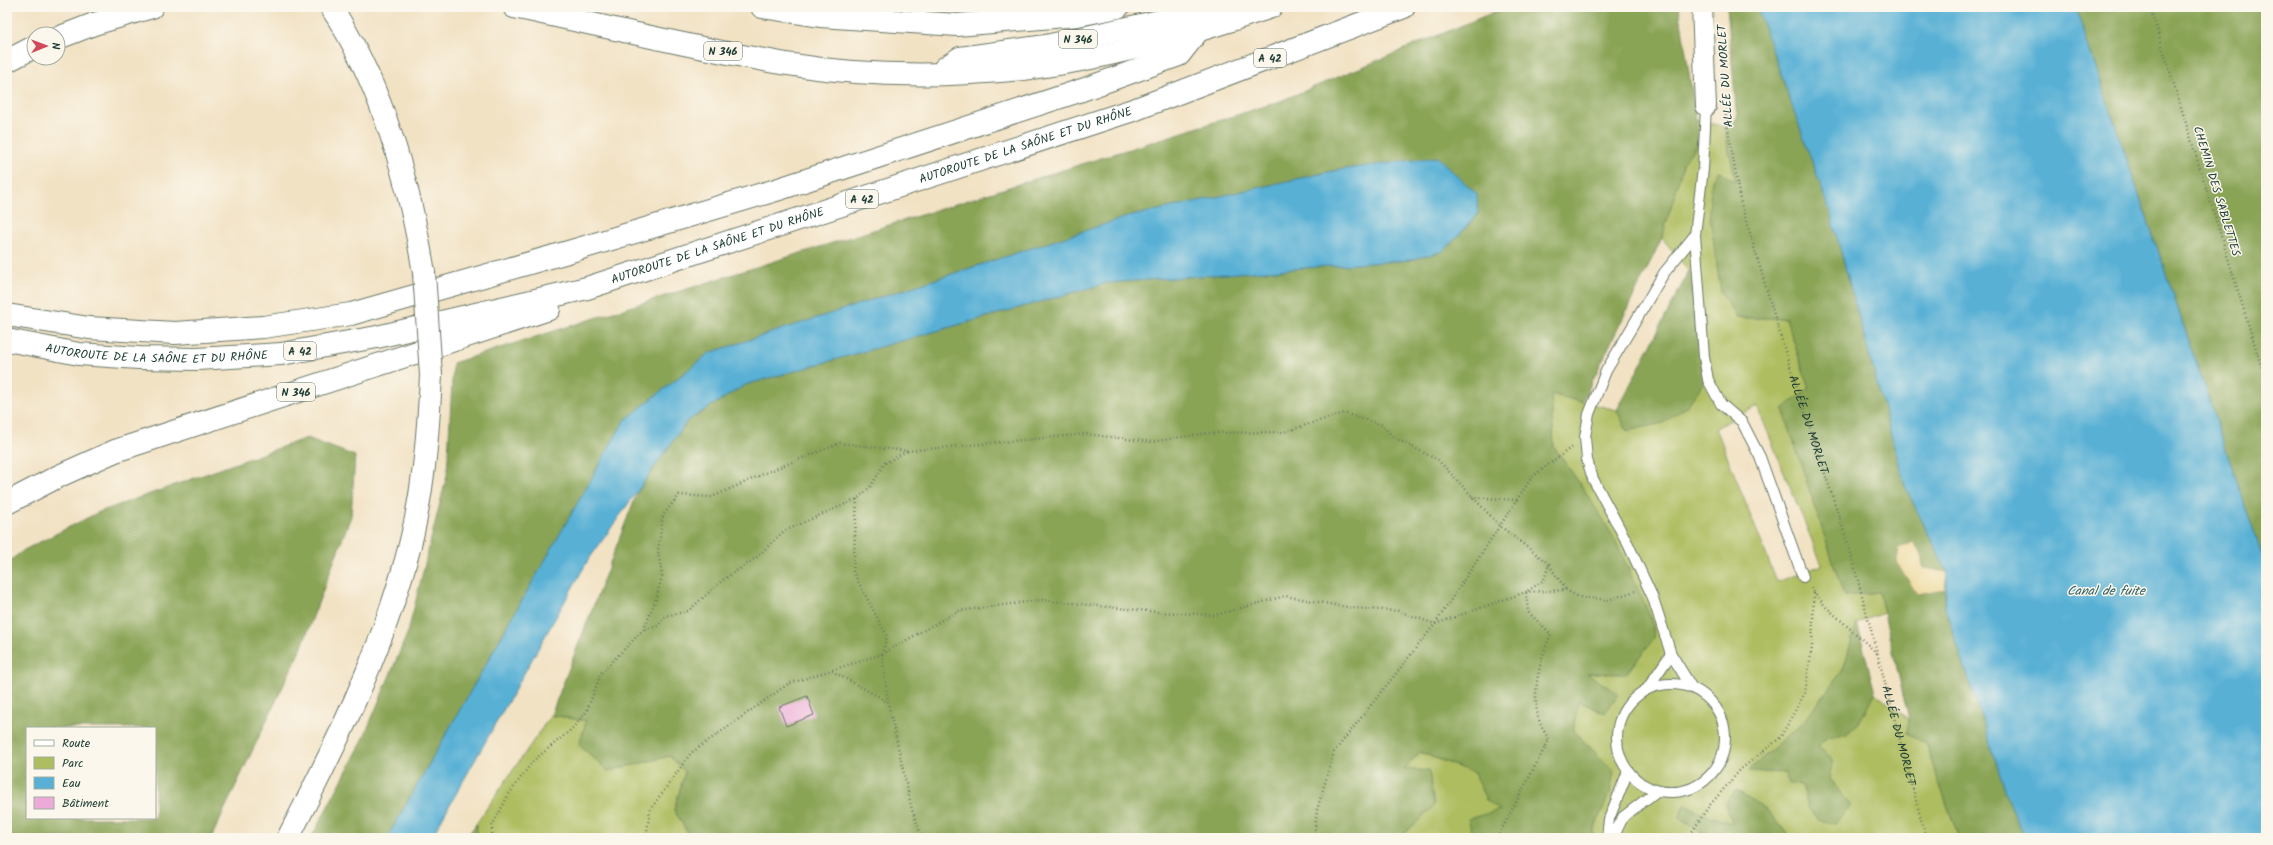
<svg xmlns="http://www.w3.org/2000/svg" width="2273" height="845" viewBox="0 0 2273 845" font-family="Kalam,sans-serif">
	<rect width="100%" height="100%" fill="#fbf7ec"/>
	<filter id="ink" filterUnits="userSpaceOnUse"><feTurbulence type="fractalNoise" baseFrequency=".025" numOctaves="2"/><feDisplacementMap in="SourceGraphic" scale="8" xChannelSelector="R" yChannelSelector="G"/><feConvolveMatrix kernelMatrix="1 2 1 2 8 2 1 2 1" color-interpolation-filters="sRGB"/></filter>
	<filter id="wash" filterUnits="userSpaceOnUse"><feTurbulence type="fractalNoise" baseFrequency=".012" numOctaves="4" result="noise"/><feDisplacementMap in="SourceGraphic" scale="16" xChannelSelector="R" yChannelSelector="G"/><feGaussianBlur stdDeviation="0.9" result="paint"/><feColorMatrix in="noise" values="0 0 0 0 0 0 0 0 0 0 0 0 0 0 0 0 0 1.4 0 .05"/><feComposite in="paint" operator="in"/></filter>
	<g filter="url(#wash)">
		<rect width="100%" height="100%" fill="#f2e2c4"/>
		<g fill="#aebd60" stroke="#667d4a" fill-rule="evenodd">
			<path d="M 1696,119 L 1724,127 L 1736,182 L 1718,171 L 1737,318 L 1786,318 L 1809,388 L 1844,596 L 1879,592 L 1884,613 L 1857,623 L 1843,670 L 1803,722 L 1749,771 L 1785,773 L 1802,785 L 1809,809 L 1851,805 L 1829,779 L 1817,746 L 1828,737 L 1845,735 L 1858,724 L 1875,693 L 1909,720 L 1907,734 L 1925,743 L 1959,838 L 1791,838 L 1765,808 L 1734,824 L 1698,812 L 1686,804 L 1679,818 L 1703,834 L 1703,838 L 1592,838 L 1614,771 L 1573,731 L 1578,701 L 1605,713 L 1587,673 L 1626,674 L 1654,638 L 1652,619 L 1587,494 L 1554,447 L 1551,394 L 1617,410 L 1627,431 L 1689,271 L 1662,238 L 1684,161 L 1697,145 ZM 1757,406 L 1822,565 L 1777,582 L 1716,428 Z"/>
			<path d="M 551,715 L 586,721 L 608,771 L 670,756 L 685,772 L 674,810 L 691,838 L 478,838 L 476,824 Z"/>
			<path d="M 1420,752 L 1474,773 L 1486,800 L 1501,810 L 1473,834 L 1476,838 L 1400,838 L 1434,806 L 1404,770 Z"/>
		</g>
		<g fill="#8aa456" stroke="#547045" fill-rule="evenodd">
			<path d="M 1506,7 L 1679,7 L 1696,119 L 1697,145 L 1684,161 L 1662,238 L 1582,402 L 1551,394 L 1554,447 L 1587,494 L 1614,538 L 1652,620 L 1654,638 L 1626,674 L 1587,673 L 1618,694 L 1605,713 L 1578,701 L 1573,731 L 1614,771 L 1610,793 L 1593,831 L 1592,838 L 1476,838 L 1473,834 L 1468,819 L 1500,810 L 1486,800 L 1474,773 L 1420,752 L 1404,769 L 1429,771 L 1434,806 L 1400,838 L 919,838 L 915,836 L 915,838 L 691,838 L 674,810 L 685,772 L 670,756 L 608,771 L 579,745 L 586,721 L 551,715 L 637,493 L 687,421 L 745,385 L 1107,283 L 1410,260 L 1444,251 L 1478,215 L 1337,170 L 1127,217 L 709,353 L 624,421 L 387,838 L 311,838 L 361,744 L 408,632 L 447,475 L 453,363 L 1278,102 Z"/>
			<path d="M 1727,7 L 1757,7 L 1830,212 L 1905,486 L 1947,572 L 1923,568 L 1921,553 L 1917,594 L 1945,589 L 1945,608 L 2009,801 L 2025,838 L 1959,838 L 1925,743 L 1907,734 L 1909,720 L 1879,592 L 1844,596 L 1783,409 L 1809,388 L 1786,318 L 1737,318 L 1721,293 L 1709,210 L 1712,179 L 1718,171 L 1736,182 L 1724,127 L 1737,119 Z"/>
			<path d="M 2075,7 L 2266,7 L 2266,567 Z"/>
			<path d="M 1689,271 L 1704,382 L 1687,406 L 1663,423 L 1627,431 L 1617,410 Z"/>
			<path d="M 307,438 L 355,456 L 351,516 L 302,646 L 211,838 L 7,838 L 7,563 L 24,550 L 99,512 ZM 27,728 L 155,728 L 155,818 L 27,818 Z"/>
			<path d="M 1857,623 L 1875,693 L 1858,724 L 1845,735 L 1828,737 L 1817,746 L 1833,759 L 1829,779 L 1852,805 L 1835,823 L 1817,820 L 1809,809 L 1802,785 L 1789,784 L 1785,773 L 1748,771 L 1803,722 L 1843,670 Z"/>
			<path d="M 1736,790 L 1765,808 L 1791,838 L 1703,838 L 1703,834 L 1679,818 L 1686,804 L 1698,812 L 1733,824 L 1725,804 Z"/>
			<path d="M 476,824 L 478,838 L 466,838 Z"/>
		</g>
		<path fill="#eeda9e" stroke="#868c69" d="M 1914,542 L 1921,553 L 1923,568 L 1947,572 L 1945,589 L 1917,594 L 1896,561 L 1898,548 Z"/>
		<g fill="#58b0d5" stroke="#3c7684">
			<path d="M 1757,7 L 2075,7 L 2266,567 L 2266,838 L 2025,838 L 2009,801 L 1945,608 L 1947,572 L 1905,486 L 1830,212 Z"/>
			<path d="M 1437,157 L 1477,194 L 1478,214 L 1444,251 L 1410,260 L 1107,283 L 745,385 L 687,421 L 587,562 L 431,838 L 387,838 L 624,421 L 709,353 L 1127,217 L 1337,170 Z"/>
		</g>
		<g id="blocks">
			<path fill="#ecaad9" d="M 807,696 L 814,715 L 786,726 L 779,707 Z"/>
		</g>
	</g>
	<g filter="url(#ink)">
		<use href="#blocks" fill-opacity="0" stroke="#697766" stroke-width="1"/>
		<g fill="none" stroke-linecap="round" stroke-linejoin="round">
			<g stroke="#697766" stroke-width="12">
				<g id="lane">
					<path d="M 1695,235 L 1704,357 L 1708,380 L 1721,404 L 1742,422 L 1760,457 L 1803,577"/>
					<circle cx="1671" cy="738" r="54"/>
					<path d="M 1692,688 L 1671,654 L 1653,598 L 1628,544 L 1593,479 L 1587,460 L 1585,437 L 1589,414 L 1606,371 L 1664,273 L 1695,235 L 1703,169 L 1706,106"/>
					<path d="M 1647,689 L 1671,654"/>
					<path d="M 1607,838 L 1609,819 L 1628,771"/>
					<path d="M 1613,838 L 1623,817 L 1657,791"/>
				</g>
			</g>
			<g stroke="#697766" stroke-width="22">
				<path id="street" d="M 1702,7 L 1706,106"/>
			</g>
			<g stroke="#697766" stroke-width="24">
				<g id="highway">
					<path d="M 331,7 C 383,86 409,181 424,273"/>
					<path d="M 514,7 C 605,26 696,49 787,64 C 867,77 951,77 1031,68 C 1113,58 1193,33 1271,7"/>
					<path d="M 762,7 L 820,16 L 957,25 L 1078,15 L 1118,7"/>
					<path d="M 58,38 L 94,24 L 152,7"/>
					<path d="M 7,61 L 34,47"/>
					<path d="M 945,68 L 960,58 L 1046,46 L 1223,7"/>
					<path d="M 7,315 L 89,328 L 175,333 L 263,327 L 351,314 L 568,252 L 776,190 L 1082,90 L 1179,55 L 1198,31"/>
					<path id="s2" d="M 7,340 L 79,354 L 139,358 L 197,359 L 281,354 L 377,337 L 587,288 L 1136,109 L 1404,7"/>
					<path d="M 7,503 L 59,476 L 115,451 L 549,309"/>
					<path d="M 288,838 C 334,749 379,658 406,560 C 423,500 428,437 431,375"/>
				</g>
			</g>
			<g stroke="#697766" stroke-width="2.5" stroke-dasharray="1 3" stroke-linecap="butt">
				<path d="M 2150,7 L 2266,381"/>
				<path id="s1" d="M 1725,111 L 1740,200 L 1788,361 L 1850,550 L 1926,838"/>
				<path d="M 1472,497 L 1517,500"/>
				<path d="M 857,499 L 853,572 L 887,636 L 882,654 L 888,702 L 912,810 L 922,838"/>
				<path d="M 1549,565 L 1566,590"/>
				<path d="M 1811,588 L 1825,606 L 1878,654"/>
				<path d="M 645,629 L 658,626 L 665,616 L 688,611 L 723,580 L 757,557 L 784,531 L 857,499 L 870,487 L 885,463 L 907,451"/>
				<path d="M 832,671 L 888,702"/>
				<path d="M 492,838 L 492,826 L 509,794 L 533,761 L 572,729 L 587,711 L 601,673 L 644,629 L 656,599 L 662,576 L 658,551 L 663,515 L 679,495 L 712,497 L 770,471 L 840,443 L 907,451 L 1087,434 L 1150,442 L 1208,433 L 1284,432 L 1344,413 L 1382,425 L 1393,437 L 1438,460 L 1500,526 L 1549,564 L 1544,580 L 1526,592 L 1528,612 L 1551,634 C 1540,659 1532,690 1538,717 C 1540,724 1545,733 1549,740 L 1497,838"/>
				<path d="M 646,838 L 650,810 L 691,753 L 788,684 L 882,654 L 958,611 L 1041,600 L 1158,612 L 1215,615 L 1285,596 L 1352,608 L 1398,611 L 1435,624 L 1526,592 L 1566,590 L 1579,597 L 1609,600 L 1635,591"/>
				<path d="M 1314,838 L 1317,810 L 1334,752 L 1435,624 L 1532,477 L 1572,447"/>
				<path d="M 1688,838 L 1709,806 L 1741,769 L 1780,738 L 1805,693 L 1812,647 L 1814,592"/>
			</g>
			<use href="#lane" stroke="#fff" stroke-width="10"/>
			<use href="#street" stroke="#fff" stroke-width="20"/>
			<use href="#highway" stroke="#fff" stroke-width="22"/>
			<g stroke="#697766" stroke-width="24" stroke-linecap="butt">
				<path id="highway-bridge" d="M 424,273 L 431,375"/>
			</g>
			<use href="#highway-bridge" stroke="#fff" stroke-width="22"/>
		</g>
	</g>
	<g text-anchor="middle" stroke-width="3" stroke-linejoin="round" paint-order="stroke">
		<g fill="#fbf7ec" stroke="#61756b" stroke-width="1">
			<rect x="1059" y="30" width="38" height="18" rx="3"/>
			<rect x="704" y="42" width="38" height="18" rx="3"/>
			<rect x="1254" y="49" width="32" height="18" rx="3"/>
			<rect x="846" y="190" width="32" height="18" rx="3"/>
			<rect x="284" y="342" width="32" height="18" rx="3"/>
			<rect x="277" y="383" width="38" height="18" rx="3"/>
		</g>
		<g font-size="11" font-weight="bold" fill="#1f3d34">
			<text x="1078" y="43">N 346</text>
			<text x="723" y="55">N 346</text>
			<text x="1270" y="62">A 42</text>
			<text x="862" y="203">A 42</text>
			<text x="300" y="355">A 42</text>
			<text x="296" y="396">N 346</text>
		</g>
		<g font-size="12" fill="#1f3d34" stroke="#fbf7ec">
			<text transform="translate(1725 76) rotate(-94)" y="4">ALLÉE DU MORLET</text>
			<text dy="4" stroke="none"><textPath href="#s2" startOffset="1050">AUTOROUTE DE LA SAÔNE ET DU RHÔNE</textPath></text>
			<text transform="translate(2217 191) rotate(73)" y="4">CHEMIN DES SABLETTES</text>
			<text dy="4" stroke="none"><textPath href="#s2" startOffset="726">AUTOROUTE DE LA SAÔNE ET DU RHÔNE</textPath></text>
			<text dy="4" stroke="none"><textPath href="#s2" startOffset="151">AUTOROUTE DE LA SAÔNE ET DU RHÔNE</textPath></text>
			<text dy="4" stroke="none"><textPath href="#s1" startOffset="325">ALLÉE DU MORLET</textPath></text>
			<text dy="4" stroke="none"><textPath href="#s1" startOffset="649">ALLÉE DU MORLET</textPath></text>
		</g>
		<g font-size="13" font-style="italic" fill="#306064" stroke="#fbf7ec">
			<text x="2106" y="595">Canal de fuite</text>
		</g>
	</g>
	<rect width="2273" height="845" fill="none" stroke="#fbf7ec" stroke-width="24"/>
	<rect x="26" y="727" width="130" height="92" fill="#fbf7ec" stroke="#a3ada2"/>
	<rect x="34" y="740" width="20" height="6" fill="#ffffff" stroke="#a3ada2"/>
	<text x="62" y="747" font-size="12" fill="#1f3d34">Route</text>
	<rect x="34" y="757" width="20" height="12" fill="#aebd60" stroke="#a3ada2"/>
	<text x="62" y="767" font-size="12" fill="#1f3d34">Parc</text>
	<rect x="34" y="777" width="20" height="12" fill="#58b0d5" stroke="#a3ada2"/>
	<text x="62" y="787" font-size="12" fill="#1f3d34">Eau</text>
	<rect x="34" y="797" width="20" height="12" fill="#ecaad9" stroke="#a3ada2"/>
	<text x="62" y="807" font-size="12" fill="#1f3d34">Bâtiment</text>
	<g transform="translate(46 46) rotate(89)"><circle r="19" fill="#fbf7ec" stroke="#a3ada2"/>
	<path d="M0-3L7 15L0 10L-7 15Z" fill="#d1495b"/>
	<text y="-6" font-size="11" font-weight="bold" text-anchor="middle" fill="#1f3d34">N</text>
	</g>
</svg>
